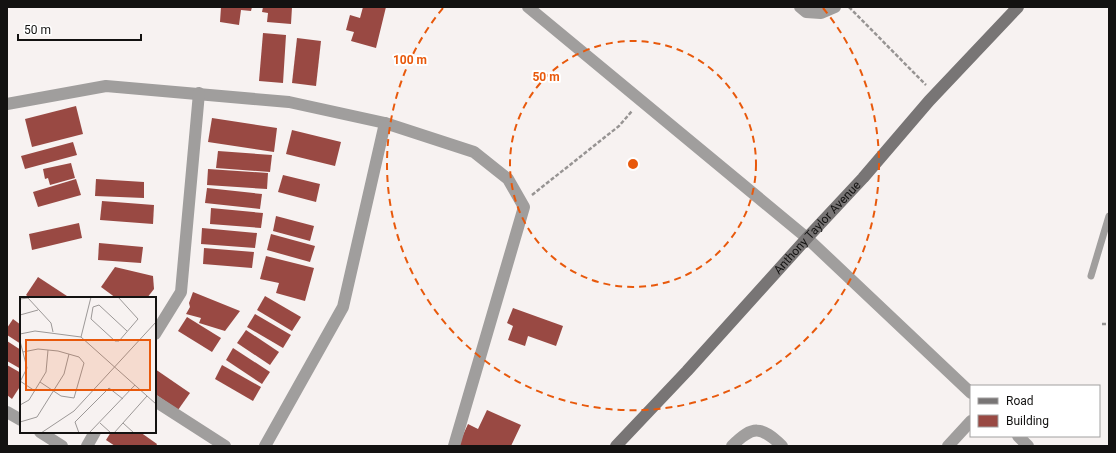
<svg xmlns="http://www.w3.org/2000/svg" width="1116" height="453" viewBox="0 0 1116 453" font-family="Roboto,sans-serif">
	<rect width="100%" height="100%" fill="#f7f2f1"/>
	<g fill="#994943">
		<path d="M 221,7 L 252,7 L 251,11 L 241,10 L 239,25 L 220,22 Z"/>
		<path d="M 263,7 L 292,7 L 291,24 L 267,22 L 268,13 L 262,12 Z"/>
		<path d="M 363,7 L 386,7 L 376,48 L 351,41 L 354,32 L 346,30 L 350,15 L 360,18 Z"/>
		<path d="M 263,33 L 286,35 L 283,83 L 259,81 Z"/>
		<path d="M 297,38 L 321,41 L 316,86 L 292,83 Z"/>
		<path d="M 76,106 L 83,134 L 32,147 L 25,119 Z"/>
		<path d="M 212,118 L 277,128 L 274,152 L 208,142 Z"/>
		<path d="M 292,130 L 341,142 L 335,166 L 286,154 Z"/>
		<path d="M 73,142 L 77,155 L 25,169 L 21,156 Z"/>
		<path d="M 218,151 L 272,155 L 270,172 L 216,168 Z"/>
		<path d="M 71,163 L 75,178 L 50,185 L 48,178 L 45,179 L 43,169 Z"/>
		<path d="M 208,169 L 268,173 L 267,189 L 207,185 Z"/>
		<path d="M 283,175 L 320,184 L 316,202 L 278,192 Z"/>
		<path d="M 76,179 L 81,195 L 38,207 L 33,192 Z"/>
		<path d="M 96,179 L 144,182 L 144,198 L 95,196 Z"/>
		<path d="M 207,188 L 262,194 L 260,209 L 205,203 Z"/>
		<path d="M 102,201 L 154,205 L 153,224 L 100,220 Z"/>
		<path d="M 211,208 L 263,213 L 261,228 L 210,224 Z"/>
		<path d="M 276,216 L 314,226 L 310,241 L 273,231 Z"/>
		<path d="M 79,223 L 82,238 L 32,250 L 29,234 Z"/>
		<path d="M 202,228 L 257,233 L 255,248 L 201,244 Z"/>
		<path d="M 271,234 L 315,246 L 310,262 L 267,250 Z"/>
		<path d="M 99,243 L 143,247 L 141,263 L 98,260 Z"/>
		<path d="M 204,248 L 254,252 L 252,268 L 203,264 Z"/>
		<path d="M 266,256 L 314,268 L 305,301 L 276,293 L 279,283 L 260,279 Z"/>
		<path d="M 115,267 L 153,276 L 154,289 L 147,298 L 116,298 L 101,287 Z"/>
		<path d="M 38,277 L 70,298 L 30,298 L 26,295 Z"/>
		<path d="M 193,292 L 240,311 L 225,331 L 199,323 L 201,318 L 186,314 L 190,307 L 189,303 Z"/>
		<path d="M 265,296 L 301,317 L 292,331 L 257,310 Z"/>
		<path d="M 513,308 L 563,326 L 556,346 L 528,336 L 525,346 L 508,340 L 513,326 L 507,323 Z"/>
		<path d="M 255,314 L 291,335 L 283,348 L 247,327 Z"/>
		<path d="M 187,317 L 221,338 L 212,352 L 178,331 Z"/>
		<path d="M 13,319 L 21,325 L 21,344 L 7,335 L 7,328 Z"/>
		<path d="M 246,330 L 279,352 L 270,365 L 237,343 Z"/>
		<path d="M 7,341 L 21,350 L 21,369 L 7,361 Z"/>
		<path d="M 233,348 L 270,372 L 262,384 L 226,360 Z"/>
		<path d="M 7,365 L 21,373 L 21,385 L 12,399 L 7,395 Z"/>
		<path d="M 222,365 L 261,387 L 253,401 L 215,379 Z"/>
		<path d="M 155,369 L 190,393 L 178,410 L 155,394 Z"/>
		<path d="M 487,410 L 521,425 L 511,446 L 458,446 L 468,424 L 478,429 Z"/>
		<path d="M 111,432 L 140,432 L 157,444 L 156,446 L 115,446 L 106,440 Z"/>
	</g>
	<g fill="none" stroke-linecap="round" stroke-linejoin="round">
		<g stroke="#979493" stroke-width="2.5" stroke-dasharray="4 2" stroke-linecap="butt">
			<path d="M 849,7 L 926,85"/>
			<path d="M 532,195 L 619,126 L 632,111"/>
			<path d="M 1102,324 L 1109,324"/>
		</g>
		<path stroke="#a09e9d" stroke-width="7" d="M 1091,276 L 1109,216"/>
		<g stroke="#a09e9d" stroke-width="12">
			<path d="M 528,7 L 807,238 L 971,393"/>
			<path d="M 800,7 L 806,12 L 821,13 L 835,7"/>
			<path d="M 7,104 L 106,86 L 289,102 L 385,123 L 474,152 L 508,179 L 524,207 L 454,446"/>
			<path d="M 155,334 L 181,292 L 199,93"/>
			<path d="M 155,401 L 225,446"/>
			<path d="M 7,412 L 21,420"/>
			<path d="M 40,432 L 62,446"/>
			<path d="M 1018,436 L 1028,446"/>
			<path d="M 87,446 L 95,432"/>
			<path d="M 265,446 L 343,307 L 385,123"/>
			<path d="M 732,446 C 753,425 761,426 782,446"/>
			<path d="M 948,446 L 971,421"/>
		</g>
		<path stroke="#787575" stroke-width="12" id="s1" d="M 616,446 L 687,371 L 807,238 L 863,178 L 929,101 L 1018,7"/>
	</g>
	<g fill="none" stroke="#e8590c" stroke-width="2" stroke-dasharray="7 5">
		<circle cx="633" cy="164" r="123"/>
		<path d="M823 8A246 246 0 1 1 443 8"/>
	</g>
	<g text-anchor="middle" stroke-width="4" stroke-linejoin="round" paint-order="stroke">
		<g font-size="12" fill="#131211" stroke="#fff">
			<text dy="4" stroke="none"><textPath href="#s1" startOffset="297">Anthony Taylor Avenue</textPath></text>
		</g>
	</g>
	<g transform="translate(20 297)">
		<rect width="136" height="136" fill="#f7f2f1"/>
		<path fill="none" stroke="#9c9897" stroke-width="1" d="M 98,0 L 118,22 L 99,44 L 95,44 L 71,22 L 73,10 L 79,8 L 107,34M 0,2 L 8,1 L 31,26 L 33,35M 0,18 L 18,13M 0,37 L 15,34 L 61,40 L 136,107M 61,40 L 71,0M 0,44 L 7,71 L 0,85M 3,55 L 18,52 L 38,54 L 59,60 L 64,66 L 54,101 L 41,99 L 20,85M 0,84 L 15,94M 0,108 L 9,103 L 26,75 L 28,53M 0,125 L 17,120 L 44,77 L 49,57M 80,126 L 91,136M 103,126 L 114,136M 21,136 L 54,114 L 136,25M 59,136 L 55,125 L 89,91 L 103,102M 69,136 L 115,88M 94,136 L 127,99"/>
		<path fill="#e8590c" fill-opacity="0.15" stroke="#e8590c" stroke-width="2" d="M 6,43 L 130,43 L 130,93 L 6,93 Z"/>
		<rect width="136" height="136" fill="none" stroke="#131211" stroke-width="2"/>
	</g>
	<circle cx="633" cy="164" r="6" fill="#e8590c" stroke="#fff" stroke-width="2"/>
	<g font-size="12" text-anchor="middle" font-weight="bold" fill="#e8590c" stroke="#fff" stroke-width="4" stroke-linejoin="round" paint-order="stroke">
		<text x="410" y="64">100 m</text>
		<text x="546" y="81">50 m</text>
	</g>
	<rect width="1116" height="453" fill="none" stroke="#131211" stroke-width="16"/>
	<rect x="970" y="385" width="130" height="52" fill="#ffffff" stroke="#a1a0a0"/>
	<rect x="978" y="398" width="20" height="6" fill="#787575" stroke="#a1a0a0"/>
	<text x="1006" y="405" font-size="12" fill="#131211">Road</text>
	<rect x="978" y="415" width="20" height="12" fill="#994943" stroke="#a1a0a0"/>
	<text x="1006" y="425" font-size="12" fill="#131211">Building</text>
	<path d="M18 34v6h123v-6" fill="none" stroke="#131211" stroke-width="2"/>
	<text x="24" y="34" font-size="12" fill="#131211" stroke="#ffffff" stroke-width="3" paint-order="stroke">50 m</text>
</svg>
